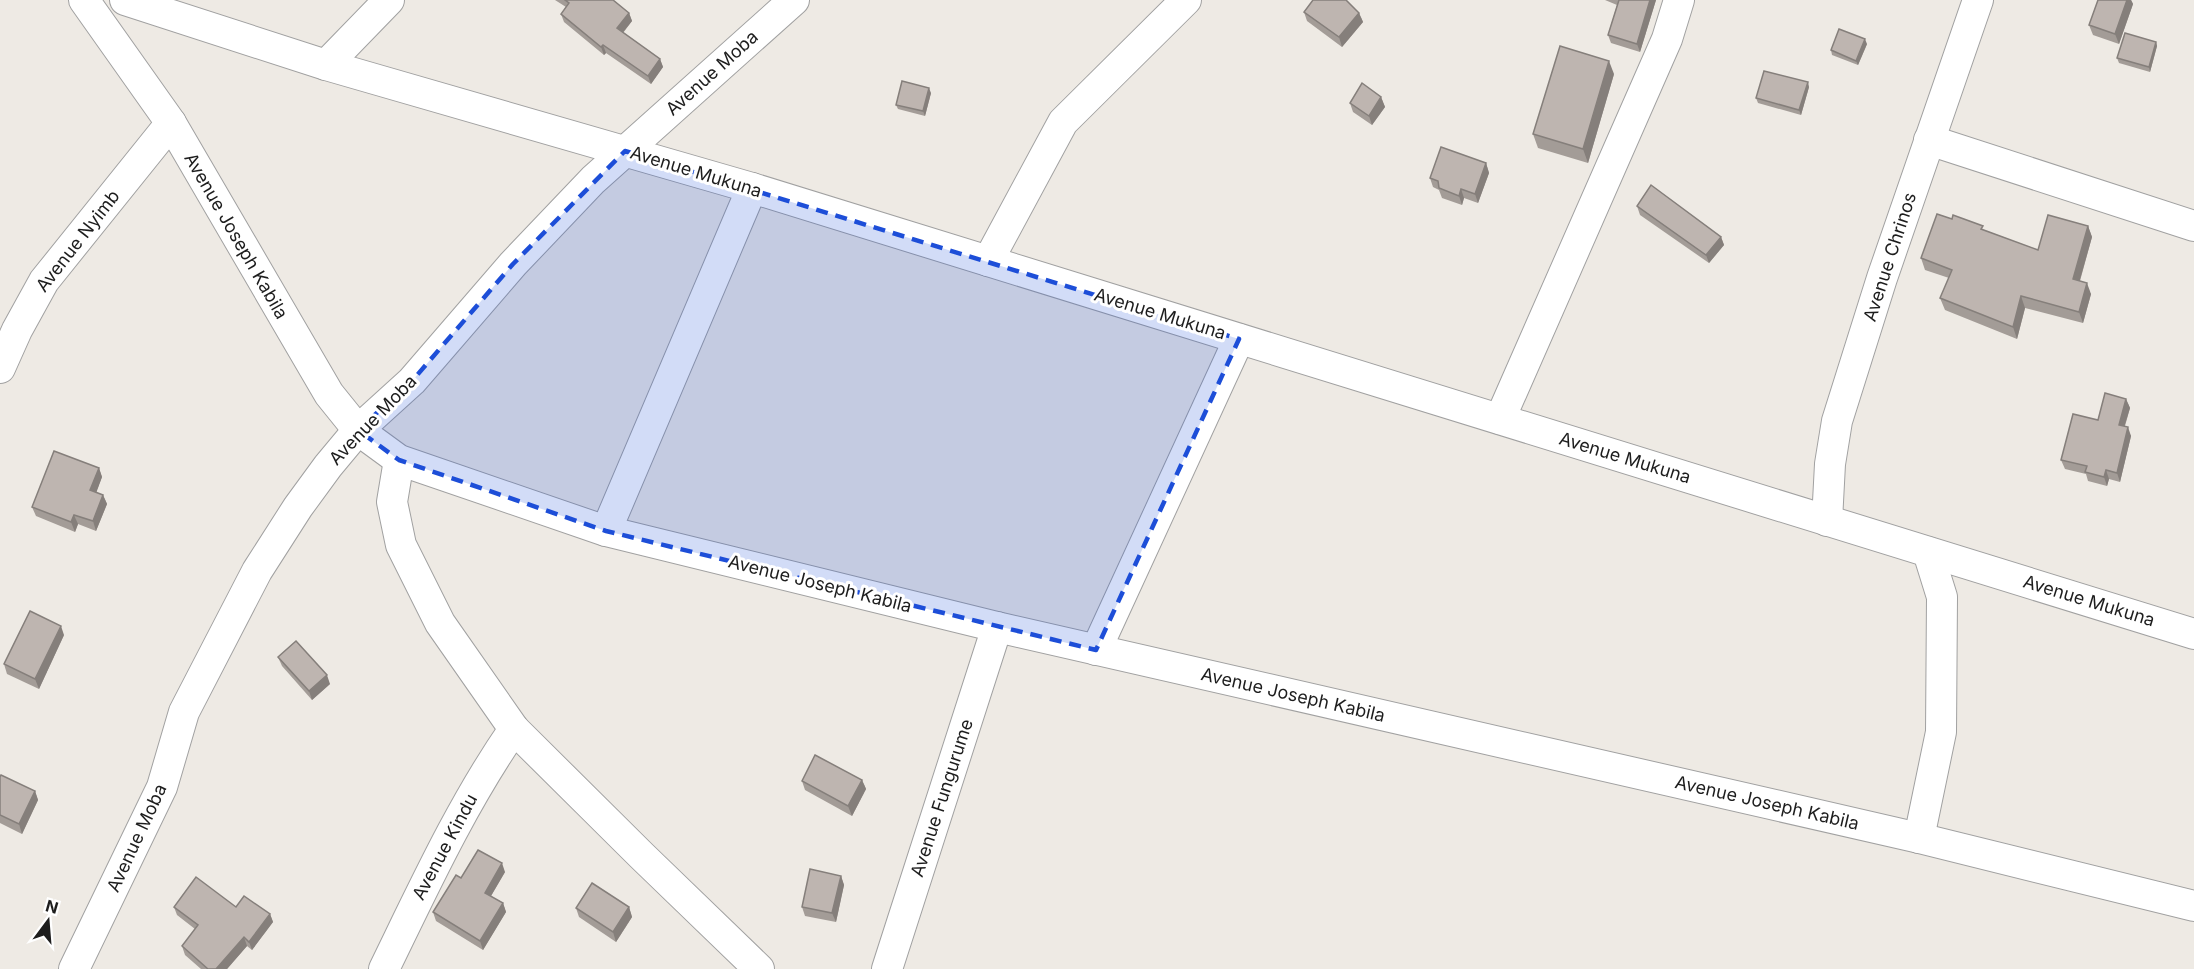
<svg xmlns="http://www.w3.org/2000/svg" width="2194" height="969" viewBox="0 0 2194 969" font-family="Inter,sans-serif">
	<rect width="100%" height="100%" fill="#eeeae4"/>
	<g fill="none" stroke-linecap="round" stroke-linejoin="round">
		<g stroke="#a1a1a1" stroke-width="32">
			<g id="minor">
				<path d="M 84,0 L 171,123 L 329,394 L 358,430 L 399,460 L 606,531 L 997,627 L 1919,838 L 2194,906"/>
				<path d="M 125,0 L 326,65 L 752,188 L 2194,634"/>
				<path d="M 326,65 L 389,0"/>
				<path d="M 1929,140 L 2194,226"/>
				<path d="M 988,261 L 1063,122 L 1186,0"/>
				<path d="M 0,368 L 17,330 L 44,281 L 171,123"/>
				<path d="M 1500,419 L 1667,39 L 1679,0"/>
				<path d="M 399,460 L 392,502 L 401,545 L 440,623 L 514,729 L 641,855 L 759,969"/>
				<path d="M 1827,521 L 1830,464 L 1837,421 L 1882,278 L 1978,0"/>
				<path d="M 606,531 L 752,188"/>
				<path d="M 1096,650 L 1239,339"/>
				<path d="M 1919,838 L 1941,732 L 1942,597 L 1928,552"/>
				<path d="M 74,969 L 162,787 L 184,712 L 257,571 L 298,507 L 328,466 L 358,430 L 412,381 L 513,264 L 593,180 L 794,0"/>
				<path d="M 384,969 C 424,887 462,804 514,729"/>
				<path d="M 887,969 L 997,627"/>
			</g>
		</g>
		<use href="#minor" stroke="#fff" stroke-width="30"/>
	</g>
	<g fill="#a39c97">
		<path d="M 555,0 L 613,0 L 629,13 L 632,21 L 623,33 L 660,59 L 663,67 L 651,84 L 606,53 L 604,55 L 564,22 L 561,14 L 566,7 Z"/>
		<path d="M 1605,0 L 1656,0 L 1640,52 L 1611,43 L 1608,35 L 1617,5 Z"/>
		<path d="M 2098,0 L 2131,0 L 2133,4 L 2119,44 L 2093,35 L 2089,25 Z"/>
		<path d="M 1304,12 L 1359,13 L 1363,22 L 1342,47 L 1307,21 Z"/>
		<path d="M 2156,42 L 2157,46 L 2150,72 L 2119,63 L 2117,58 Z"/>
		<path d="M 1867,44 L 1858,65 L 1832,55 L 1831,50 Z"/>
		<path d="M 1614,74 L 1588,163 L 1538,148 L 1533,134 Z"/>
		<path d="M 1809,87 L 1801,115 L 1758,103 L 1756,98 Z"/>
		<path d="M 931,93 L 925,116 L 898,109 L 896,105 Z"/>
		<path d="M 1381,97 L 1385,107 L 1372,125 L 1353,112 L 1350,103 Z"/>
		<path d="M 1486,163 L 1489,173 L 1478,203 L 1464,198 L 1462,205 L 1442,198 L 1439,190 L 1433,187 L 1430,178 Z"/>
		<path d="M 1637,206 L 1721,237 L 1724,245 L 1709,263 L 1640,215 Z"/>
		<path d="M 2088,226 L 2092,237 L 2080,281 L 2091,294 L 2083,323 L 2025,308 L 2017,339 L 1945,310 L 1940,298 L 1949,278 L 1925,270 L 1921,258 L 1984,230 L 2038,250 Z"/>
		<path d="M 2126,399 L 2130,408 L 2125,426 L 2131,436 L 2120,482 L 2109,479 L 2107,486 L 2088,481 L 2086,474 L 2065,469 L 2061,460 L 2098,420 Z"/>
		<path d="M 99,468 L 102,477 L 96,492 L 103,495 L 107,504 L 96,531 L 78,524 L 75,532 L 36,516 L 32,507 Z"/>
		<path d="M 64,635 L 39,689 L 7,674 L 4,664 Z"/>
		<path d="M 278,657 L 330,684 L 312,700 L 282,666 Z"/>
		<path d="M 0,777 L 35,791 L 38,800 L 22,834 L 0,823 Z"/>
		<path d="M 862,780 L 866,789 L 852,816 L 805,790 L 802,781 Z"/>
		<path d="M 505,872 L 491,896 L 503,903 L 506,912 L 483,950 L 436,921 L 433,912 L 461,878 Z"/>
		<path d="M 841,876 L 844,885 L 836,922 L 805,916 L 802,907 Z"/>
		<path d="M 174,907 L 236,907 L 270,914 L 273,922 L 252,950 L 247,946 L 227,969 L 201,969 L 185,955 L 182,946 L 195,929 L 177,915 Z"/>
		<path d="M 629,907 L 632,917 L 616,942 L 579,917 L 576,908 Z"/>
	</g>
	<g fill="#857f7b">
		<path d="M 1650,0 L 1656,0 L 1640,52 L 1637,44 Z"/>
		<path d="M 2127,0 L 2131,0 L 2133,4 L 2119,44 L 2115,34 Z"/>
		<path d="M 629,13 L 632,21 L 620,36 L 617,28 Z"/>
		<path d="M 1359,13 L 1363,22 L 1342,47 L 1339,37 Z"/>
		<path d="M 1865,39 L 1867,44 L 1858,65 L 1856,61 Z"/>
		<path d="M 2156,42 L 2157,46 L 2150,72 L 2149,67 Z"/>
		<path d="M 603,45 L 606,53 L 604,55 L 601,47 Z"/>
		<path d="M 660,59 L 663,67 L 651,84 L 648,76 Z"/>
		<path d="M 1609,61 L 1614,74 L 1588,163 L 1583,149 Z"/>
		<path d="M 1808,82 L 1809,87 L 1801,115 L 1799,110 Z"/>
		<path d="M 929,88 L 931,93 L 925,116 L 923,111 Z"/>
		<path d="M 1381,97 L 1385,107 L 1372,125 L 1369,116 Z"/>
		<path d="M 1486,163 L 1489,173 L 1478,203 L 1475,194 Z"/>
		<path d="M 1461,189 L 1464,198 L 1462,205 L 1459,196 Z"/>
		<path d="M 2088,226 L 2092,237 L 2077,290 L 2073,279 Z"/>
		<path d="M 1721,237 L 1724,245 L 1709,263 L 1706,255 Z"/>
		<path d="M 2087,283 L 2091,294 L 2083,323 L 2079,312 Z"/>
		<path d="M 2021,296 L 2025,308 L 2017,339 L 2013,327 Z"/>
		<path d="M 2126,399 L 2130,408 L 2122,434 L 2119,425 Z"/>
		<path d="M 2128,427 L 2131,436 L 2120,482 L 2117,473 Z"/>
		<path d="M 99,468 L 102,477 L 94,499 L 90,490 Z"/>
		<path d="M 2106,470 L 2109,479 L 2107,486 L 2104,477 Z"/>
		<path d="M 103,495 L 107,504 L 96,531 L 93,521 Z"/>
		<path d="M 74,515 L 78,524 L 75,532 L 71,522 Z"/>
		<path d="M 61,626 L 64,635 L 39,689 L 35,679 Z"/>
		<path d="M 327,675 L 330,684 L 312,700 L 309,691 Z"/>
		<path d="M 862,780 L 866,789 L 852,816 L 848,806 Z"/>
		<path d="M 35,791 L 38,800 L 22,834 L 19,824 Z"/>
		<path d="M 502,863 L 505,872 L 488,901 L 485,893 Z"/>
		<path d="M 841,876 L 844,885 L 836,922 L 832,913 Z"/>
		<path d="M 503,903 L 506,912 L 483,950 L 480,941 Z"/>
		<path d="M 629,907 L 632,917 L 616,942 L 613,932 Z"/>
		<path d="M 270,914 L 273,922 L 252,950 L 249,942 Z"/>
		<path d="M 244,937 L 247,946 L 227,969 L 216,969 Z"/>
	</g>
	<g fill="#beb5b0" stroke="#857f7b" stroke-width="1.5">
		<path d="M 565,0 L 613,0 L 629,13 L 617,28 L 660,59 L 648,76 L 603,45 L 601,47 L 561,14 L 569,3 Z"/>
		<path d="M 1313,0 L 1346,0 L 1359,13 L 1339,37 L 1304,12 Z"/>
		<path d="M 1619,0 L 1650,0 L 1637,44 L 1608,35 Z"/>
		<path d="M 2098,0 L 2127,0 L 2115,34 L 2089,25 Z"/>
		<path d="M 1839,29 L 1865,39 L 1856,61 L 1831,50 Z"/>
		<path d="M 2125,33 L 2156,42 L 2149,67 L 2117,58 Z"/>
		<path d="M 1560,46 L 1609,61 L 1583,149 L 1533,134 Z"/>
		<path d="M 1764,71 L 1808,82 L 1799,110 L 1756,98 Z"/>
		<path d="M 902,81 L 929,88 L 923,111 L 896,105 Z"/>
		<path d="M 1362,83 L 1381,97 L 1369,116 L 1350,103 Z"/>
		<path d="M 1441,147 L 1486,163 L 1475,194 L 1461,189 L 1459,196 L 1439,188 L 1438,181 L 1430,178 Z"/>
		<path d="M 1651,185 L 1721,237 L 1706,255 L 1637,206 Z"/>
		<path d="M 1937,214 L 1952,219 L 1953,215 L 1983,226 L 1981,229 L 2038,250 L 2048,215 L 2088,226 L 2073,279 L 2087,283 L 2079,312 L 2021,296 L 2013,327 L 1940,298 L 1952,270 L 1921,258 Z"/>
		<path d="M 2105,393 L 2126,399 L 2119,425 L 2128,427 L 2117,473 L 2106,470 L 2104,477 L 2085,472 L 2087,466 L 2061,460 L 2073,414 L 2098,420 Z"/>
		<path d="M 54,451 L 99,468 L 90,490 L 103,495 L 93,521 L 74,515 L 71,522 L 32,507 Z"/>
		<path d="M 30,611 L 61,626 L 35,679 L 4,664 Z"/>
		<path d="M 296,641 L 327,675 L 309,691 L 278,657 Z"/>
		<path d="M 815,755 L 862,780 L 848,806 L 802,781 Z"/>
		<path d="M 1,775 L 35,791 L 19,824 L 0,815 L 0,777 Z"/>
		<path d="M 478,850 L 502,863 L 485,893 L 503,903 L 480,941 L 433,912 L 456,875 L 461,878 Z"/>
		<path d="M 810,869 L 841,876 L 832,913 L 802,907 Z"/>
		<path d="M 196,877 L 236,907 L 244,896 L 270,914 L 249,942 L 244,937 L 216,969 L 208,969 L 182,946 L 198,925 L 174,907 Z"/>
		<path d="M 592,883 L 629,907 L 613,932 L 576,908 Z"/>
	</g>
	<path fill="#1d4ed8" fill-opacity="0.2" stroke="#1d4ed8" stroke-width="4.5" stroke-dasharray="12 8" stroke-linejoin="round" d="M 625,151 L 1239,339 L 1096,650 L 606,531 L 399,460 L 358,430 L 412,381 L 513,264 Z"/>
	<g text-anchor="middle" stroke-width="6" stroke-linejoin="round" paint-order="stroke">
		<g font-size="18" fill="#1d1d1d" stroke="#fff">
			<text transform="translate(712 73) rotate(-42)" y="6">Avenue Moba</text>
			<text transform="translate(696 172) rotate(17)" y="6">Avenue Mukuna</text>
			<text transform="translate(236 236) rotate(60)" y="6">Avenue Joseph Kabila</text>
			<text transform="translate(78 241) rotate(-52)" y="6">Avenue Nyimb</text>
			<text transform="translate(1890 257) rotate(-72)" y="6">Avenue Chrinos</text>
			<text transform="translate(1160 314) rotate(17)" y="6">Avenue Mukuna</text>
			<text transform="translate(373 420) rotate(-46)" y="6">Avenue Moba</text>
			<text transform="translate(1625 458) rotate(17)" y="6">Avenue Mukuna</text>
			<text transform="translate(820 584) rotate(14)" y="6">Avenue Joseph Kabila</text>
			<text transform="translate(2089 601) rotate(17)" y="6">Avenue Mukuna</text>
			<text transform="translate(1293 695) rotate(13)" y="6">Avenue Joseph Kabila</text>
			<text transform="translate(942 798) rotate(-72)" y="6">Avenue Fungurume</text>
			<text transform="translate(1767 803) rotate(13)" y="6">Avenue Joseph Kabila</text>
			<text transform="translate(137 838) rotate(-65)" y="6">Avenue Moba</text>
			<text transform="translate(445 847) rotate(-62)" y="6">Avenue Kindu</text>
		</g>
	</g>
	<g transform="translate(48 921) rotate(16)" stroke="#ffffff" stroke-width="4.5" paint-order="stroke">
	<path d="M0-4.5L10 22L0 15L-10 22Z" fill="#1d1d1d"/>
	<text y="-9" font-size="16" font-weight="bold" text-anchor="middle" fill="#1d1d1d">N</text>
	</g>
</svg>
